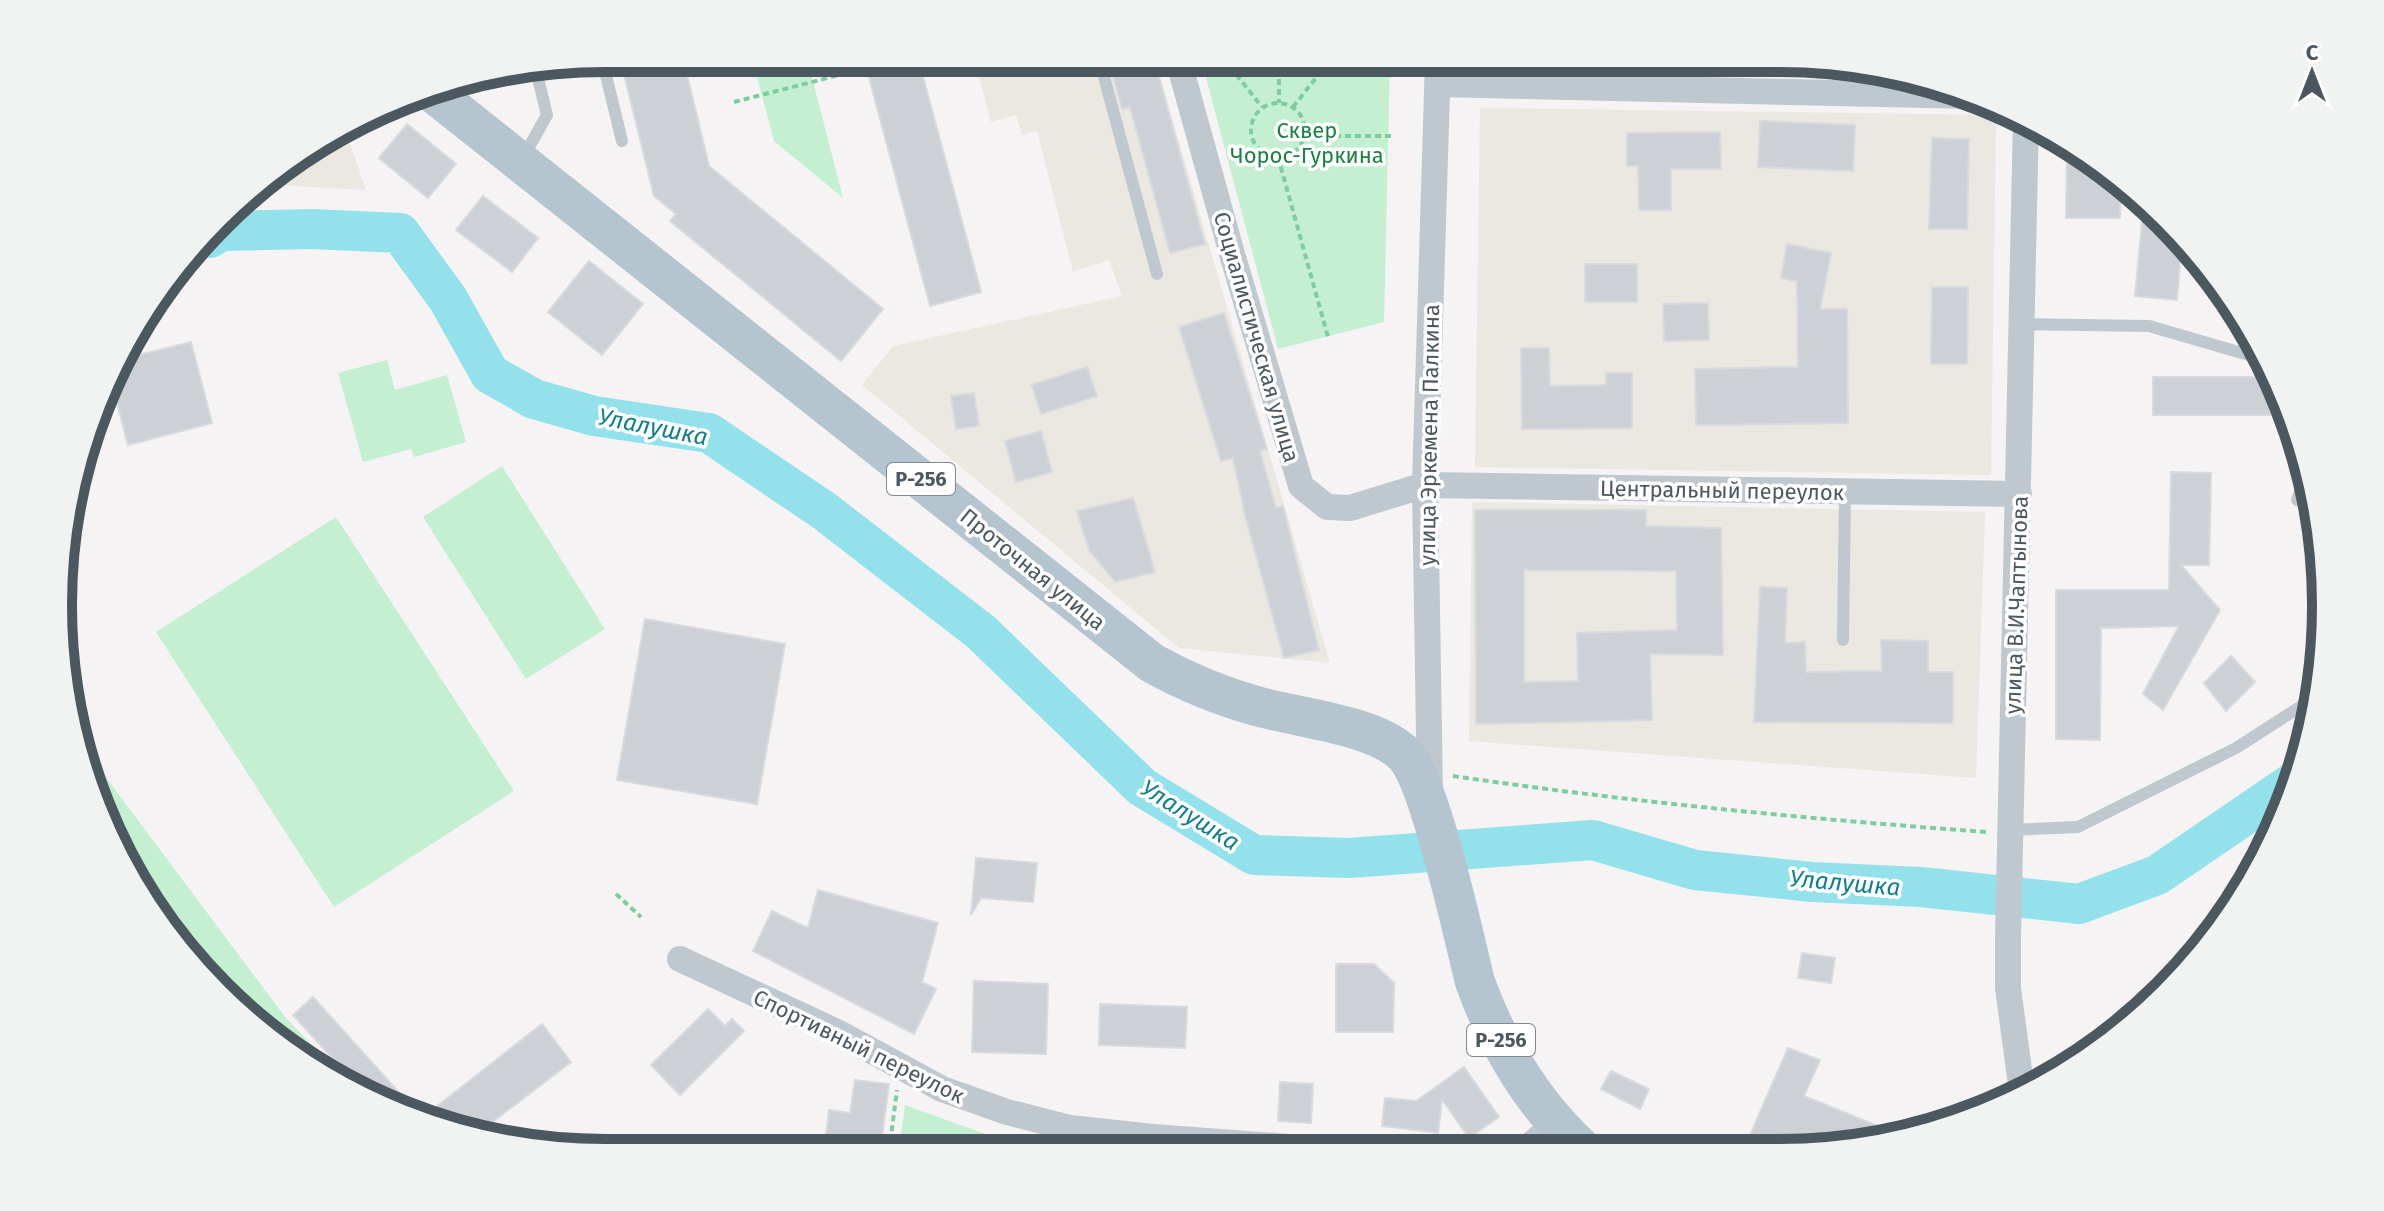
<svg xmlns="http://www.w3.org/2000/svg" width="2384" height="1211" viewBox="0 0 2384 1211" font-family="'Fira Sans',sans-serif">
	<rect width="100%" height="100%" fill="#f5f3f3"/>
	<g fill="#ebe7e1">
		<path d="M 974,58 L 1155,59 L 1330,663 L 1179,648 L 862,385 L 893,346 L 1122,296 L 1109,260 L 1073,272 L 1037,131 L 1022,135 L 1016,115 L 991,122 Z"/>
		<path d="M 1480,108 L 1996,115 L 1991,475 L 1475,467 Z"/>
		<path d="M 346,132 L 366,190 L 261,184 L 272,171 Z"/>
		<path d="M 1472,502 L 1985,512 L 1976,778 L 1469,741 Z"/>
	</g>
	<g fill="#c4efd1">
		<path d="M 752,58 L 807,58 L 843,198 L 774,141 Z"/>
		<path d="M 1201,59 L 1390,59 L 1384,322 L 1278,349 Z"/>
		<path d="M 387,360 L 395,390 L 447,375 L 466,442 L 414,457 L 411,449 L 363,462 L 338,373 Z"/>
		<path d="M 502,466 L 605,629 L 526,679 L 423,517 Z"/>
		<path d="M 336,517 L 514,791 L 334,907 L 156,632 Z"/>
		<path d="M 84,748 L 285,1017 L 355,1090 L 218,992 L 114,847 Z"/>
		<path d="M 905,1105 L 999,1139 L 1055,1151 L 899,1151 Z"/>
	</g>
	<g fill="none" stroke-linecap="round" stroke-linejoin="round">
		<path stroke="#93e1eb" stroke-width="40" d="M 210,238 L 222,231 L 312,229 L 400,233 L 448,299 L 490,374 L 534,399 L 594,416 L 709,433 L 823,510 L 981,632 L 1142,787 L 1254,855 L 1349,858 L 1593,840 L 1695,870 L 1812,882 L 1921,887 L 2079,904 L 2157,875 L 2295,781"/>
	</g>
	<g fill="#cdd0d5" stroke="#d7dade" stroke-width="2" fill-rule="evenodd">
		<path d="M 620,58 L 683,58 L 709,166 L 883,309 L 841,361 L 670,221 L 676,214 L 654,196 Z"/>
		<path d="M 911,58 L 918,58 L 981,292 L 930,306 L 867,70 Z"/>
		<path d="M 1108,58 L 1154,59 L 1205,244 L 1170,253 L 1130,107 L 1122,109 Z"/>
		<path d="M 1760,121 L 1855,125 L 1853,171 L 1758,167 Z"/>
		<path d="M 407,124 L 456,164 L 428,198 L 379,158 Z"/>
		<path d="M 1720,132 L 1721,169 L 1671,169 L 1671,210 L 1639,210 L 1638,166 L 1627,166 L 1627,133 Z"/>
		<path d="M 1932,138 L 1969,139 L 1967,229 L 1929,229 Z"/>
		<path d="M 2067,143 L 2121,179 L 2120,218 L 2066,218 Z"/>
		<path d="M 483,196 L 538,238 L 512,272 L 456,230 Z"/>
		<path d="M 2144,201 L 2182,237 L 2177,300 L 2135,296 Z"/>
		<path d="M 1787,244 L 1831,253 L 1820,309 L 1847,309 L 1848,423 L 1696,425 L 1695,369 L 1798,367 L 1797,281 L 1781,278 Z"/>
		<path d="M 589,261 L 643,304 L 602,355 L 548,312 Z"/>
		<rect x="1585" y="264" width="52" height="38"/>
		<path d="M 1932,287 L 1968,287 L 1967,364 L 1931,364 Z"/>
		<path d="M 1708,303 L 1709,340 L 1664,341 L 1663,304 Z"/>
		<path d="M 1224,313 L 1267,449 L 1260,451 L 1276,508 L 1283,506 L 1319,650 L 1284,658 L 1245,515 L 1233,458 L 1221,461 L 1179,327 Z"/>
		<path d="M 191,342 L 212,423 L 128,445 L 110,376 L 119,360 Z"/>
		<path d="M 1521,348 L 1549,348 L 1550,386 L 1606,385 L 1606,373 L 1632,373 L 1632,428 L 1522,429 Z"/>
		<path d="M 1087,367 L 1097,396 L 1041,414 L 1032,385 Z"/>
		<path d="M 2153,377 L 2273,377 L 2290,415 L 2153,415 Z"/>
		<path d="M 974,393 L 979,426 L 956,429 L 951,396 Z"/>
		<path d="M 1041,431 L 1052,472 L 1016,482 L 1005,441 Z"/>
		<path d="M 2171,472 L 2211,473 L 2209,565 L 2181,565 L 2220,610 L 2163,710 L 2143,694 L 2179,626 L 2101,628 L 2100,740 L 2056,739 L 2056,590 L 2169,590 Z"/>
		<path d="M 1133,498 L 1155,572 L 1115,582 L 1089,550 L 1077,511 Z"/>
		<path d="M 1475,510 L 1646,510 L 1646,526 L 1721,528 L 1723,655 L 1650,654 L 1652,720 L 1476,724 ZM 1524,570 L 1676,571 L 1677,630 L 1577,633 L 1578,681 L 1524,682 Z"/>
		<path d="M 1760,587 L 1787,588 L 1785,643 L 1805,642 L 1806,672 L 1882,671 L 1881,640 L 1928,641 L 1928,672 L 1953,672 L 1953,723 L 1754,722 Z"/>
		<path d="M 645,619 L 785,644 L 757,804 L 617,780 Z"/>
		<path d="M 2231,656 L 2255,682 L 2226,711 L 2204,683 Z"/>
		<path d="M 976,858 L 1037,863 L 1033,902 L 981,898 L 971,915 Z"/>
		<path d="M 818,890 L 938,923 L 922,982 L 936,989 L 914,1034 L 753,951 L 772,911 L 808,928 Z"/>
		<path d="M 1802,953 L 1835,958 L 1831,983 L 1798,978 Z"/>
		<path d="M 1336,964 L 1374,964 L 1394,983 L 1393,1032 L 1336,1032 Z"/>
		<path d="M 974,981 L 1048,984 L 1046,1054 L 972,1052 Z"/>
		<path d="M 313,997 L 422,1118 L 542,1024 L 571,1062 L 474,1136 L 464,1134 L 369,1099 L 293,1015 Z"/>
		<path d="M 1100,1004 L 1187,1007 L 1185,1048 L 1099,1045 Z"/>
		<path d="M 708,1009 L 725,1026 L 732,1019 L 744,1031 L 680,1095 L 651,1065 Z"/>
		<path d="M 1788,1048 L 1820,1060 L 1804,1096 L 1900,1135 L 1850,1148 L 1744,1149 Z"/>
		<path d="M 1464,1067 L 1499,1117 L 1469,1138 L 1442,1099 L 1438,1133 L 1382,1126 L 1385,1098 L 1416,1101 Z"/>
		<path d="M 1611,1071 L 1649,1089 L 1640,1109 L 1601,1089 Z"/>
		<path d="M 855,1080 L 889,1084 L 880,1151 L 848,1151 L 848,1146 L 825,1143 L 829,1110 L 850,1113 Z"/>
		<path d="M 1280,1082 L 1313,1084 L 1311,1123 L 1278,1121 Z"/>
	</g>
	<g fill="none" stroke-linecap="round" stroke-linejoin="round">
		<g stroke="#7dcd9e" stroke-width="4" stroke-dasharray="6 4" stroke-linecap="butt">
			<path d="M 1224,59 L 1262,107"/>
			<path d="M 1279,59 L 1279,103"/>
			<path d="M 844,65 L 869,58"/>
			<path d="M 734,102 L 847,73"/>
			<circle cx="1278" cy="130" r="27"/>
			<path d="M 1293,107 L 1331,59"/>
			<path d="M 1305,136 L 1394,136"/>
			<path d="M 1278,157 L 1328,337"/>
			<path d="M 1453,776 C 1630,802 1808,819 1987,832"/>
			<path d="M 616,894 L 641,917"/>
			<path d="M 889,1151 L 897,1090"/>
		</g>
		<g stroke="#bfc8ce" stroke-width="12">
			<path d="M 1099,58 L 1157,274"/>
			<path d="M 602,59 L 622,141"/>
			<path d="M 524,156 L 547,115 L 536,70"/>
			<path d="M 2021,324 L 2149,326 L 2266,360"/>
			<path d="M 2297,500 L 2307,472"/>
			<path d="M 1843,640 L 1845,491"/>
			<path d="M 2010,830 L 2078,827 L 2236,748 L 2306,703 L 2316,692"/>
		</g>
		<g stroke="#bfc8ce" stroke-width="26">
			<path d="M 1178,59 L 1232,254 L 1301,486 L 1327,507 L 1350,508 L 1425,485 L 2019,494"/>
			<path d="M 1438,84 L 1972,96"/>
			<path d="M 1430,795 L 1425,485 L 1438,59"/>
			<path d="M 680,959 L 837,1032 L 942,1089 L 1007,1112 L 1070,1128 L 1153,1137 L 1329,1150"/>
			<path d="M 2022,1092 L 2008,988 L 2008,937 L 2026,118"/>
			<path d="M 1526,1149 L 1555,1124"/>
		</g>
		<path stroke="#b4c5d0" stroke-width="40" d="M 427,88 L 1152,663 C 1186,682 1223,697 1260,707 C 1300,718 1375,725 1404,754 C 1430,779 1464,938 1475,982 C 1498,1045 1532,1103 1582,1149"/>
	</g>
	<g text-anchor="middle" stroke-width="7" stroke-linejoin="round" paint-order="stroke">
		<g fill="#fff" stroke="#818a90" stroke-width="2">
			<rect x="887" y="463" width="68" height="32" rx="6"/>
			<rect x="1467" y="1024" width="68" height="32" rx="6"/>
		</g>
		<g font-size="20" font-weight="bold" fill="#4b5860">
			<text x="921" y="486">Р-256</text>
			<text x="1501" y="1047">Р-256</text>
		</g>
		<g font-size="22" fill="#1b8245" stroke="#fff">
			<text x="1307" y="138">Сквер<tspan x="1307" dy="25">Чорос-Гуркина</tspan></text>
		</g>
		<g font-size="22" fill="#4b5860" stroke="#fff">
			<text transform="translate(1257 337) rotate(74)" y="8">Социалистическая улица</text>
			<text transform="translate(1429 435) rotate(-89)" y="8">улица Эркемена Палкина</text>
			<text transform="translate(1722 490) rotate(1)" y="8">Центральный переулок</text>
			<text transform="translate(1033 569) rotate(39)" y="8">Проточная улица</text>
			<text transform="translate(2016 605) rotate(-88)" y="8">улица В.И.Чаптынова</text>
			<text transform="translate(859 1046) rotate(26)" y="8">Спортивный переулок</text>
		</g>
		<g font-size="24" font-style="italic" fill="#107f8e" stroke="#fff">
			<text transform="translate(653 427) rotate(11)" y="8">Улалушка</text>
			<text transform="translate(1190 815) rotate(32)" y="8">Улалушка</text>
			<text transform="translate(1845 883) rotate(5)" y="8">Улалушка</text>
		</g>
	</g>
	<path d="M0 0H2384V1211H0ZM605 72H1779A533 533 0 0 1 2312 605V606A533 533 0 0 1 1779 1139H605A533 533 0 0 1 72 606V605A533 533 0 0 1 605 72Z" fill="#f1f2f2" fill-rule="evenodd"/>
	<path fill="none" stroke="#4b5860" stroke-width="10" d="M605 72H1779A533 533 0 0 1 2312 605V606A533 533 0 0 1 1779 1139H605A533 533 0 0 1 72 606V605A533 533 0 0 1 605 72Z"/>
	<g transform="translate(2312 72)" stroke="#ffffff" stroke-width="6" paint-order="stroke">
	<path d="M0-6L14 30L0 20L-14 30Z" fill="#4b5860"/>
	<text y="-12" font-size="22" font-weight="bold" text-anchor="middle" fill="#4b5860">С</text>
	</g>
</svg>
